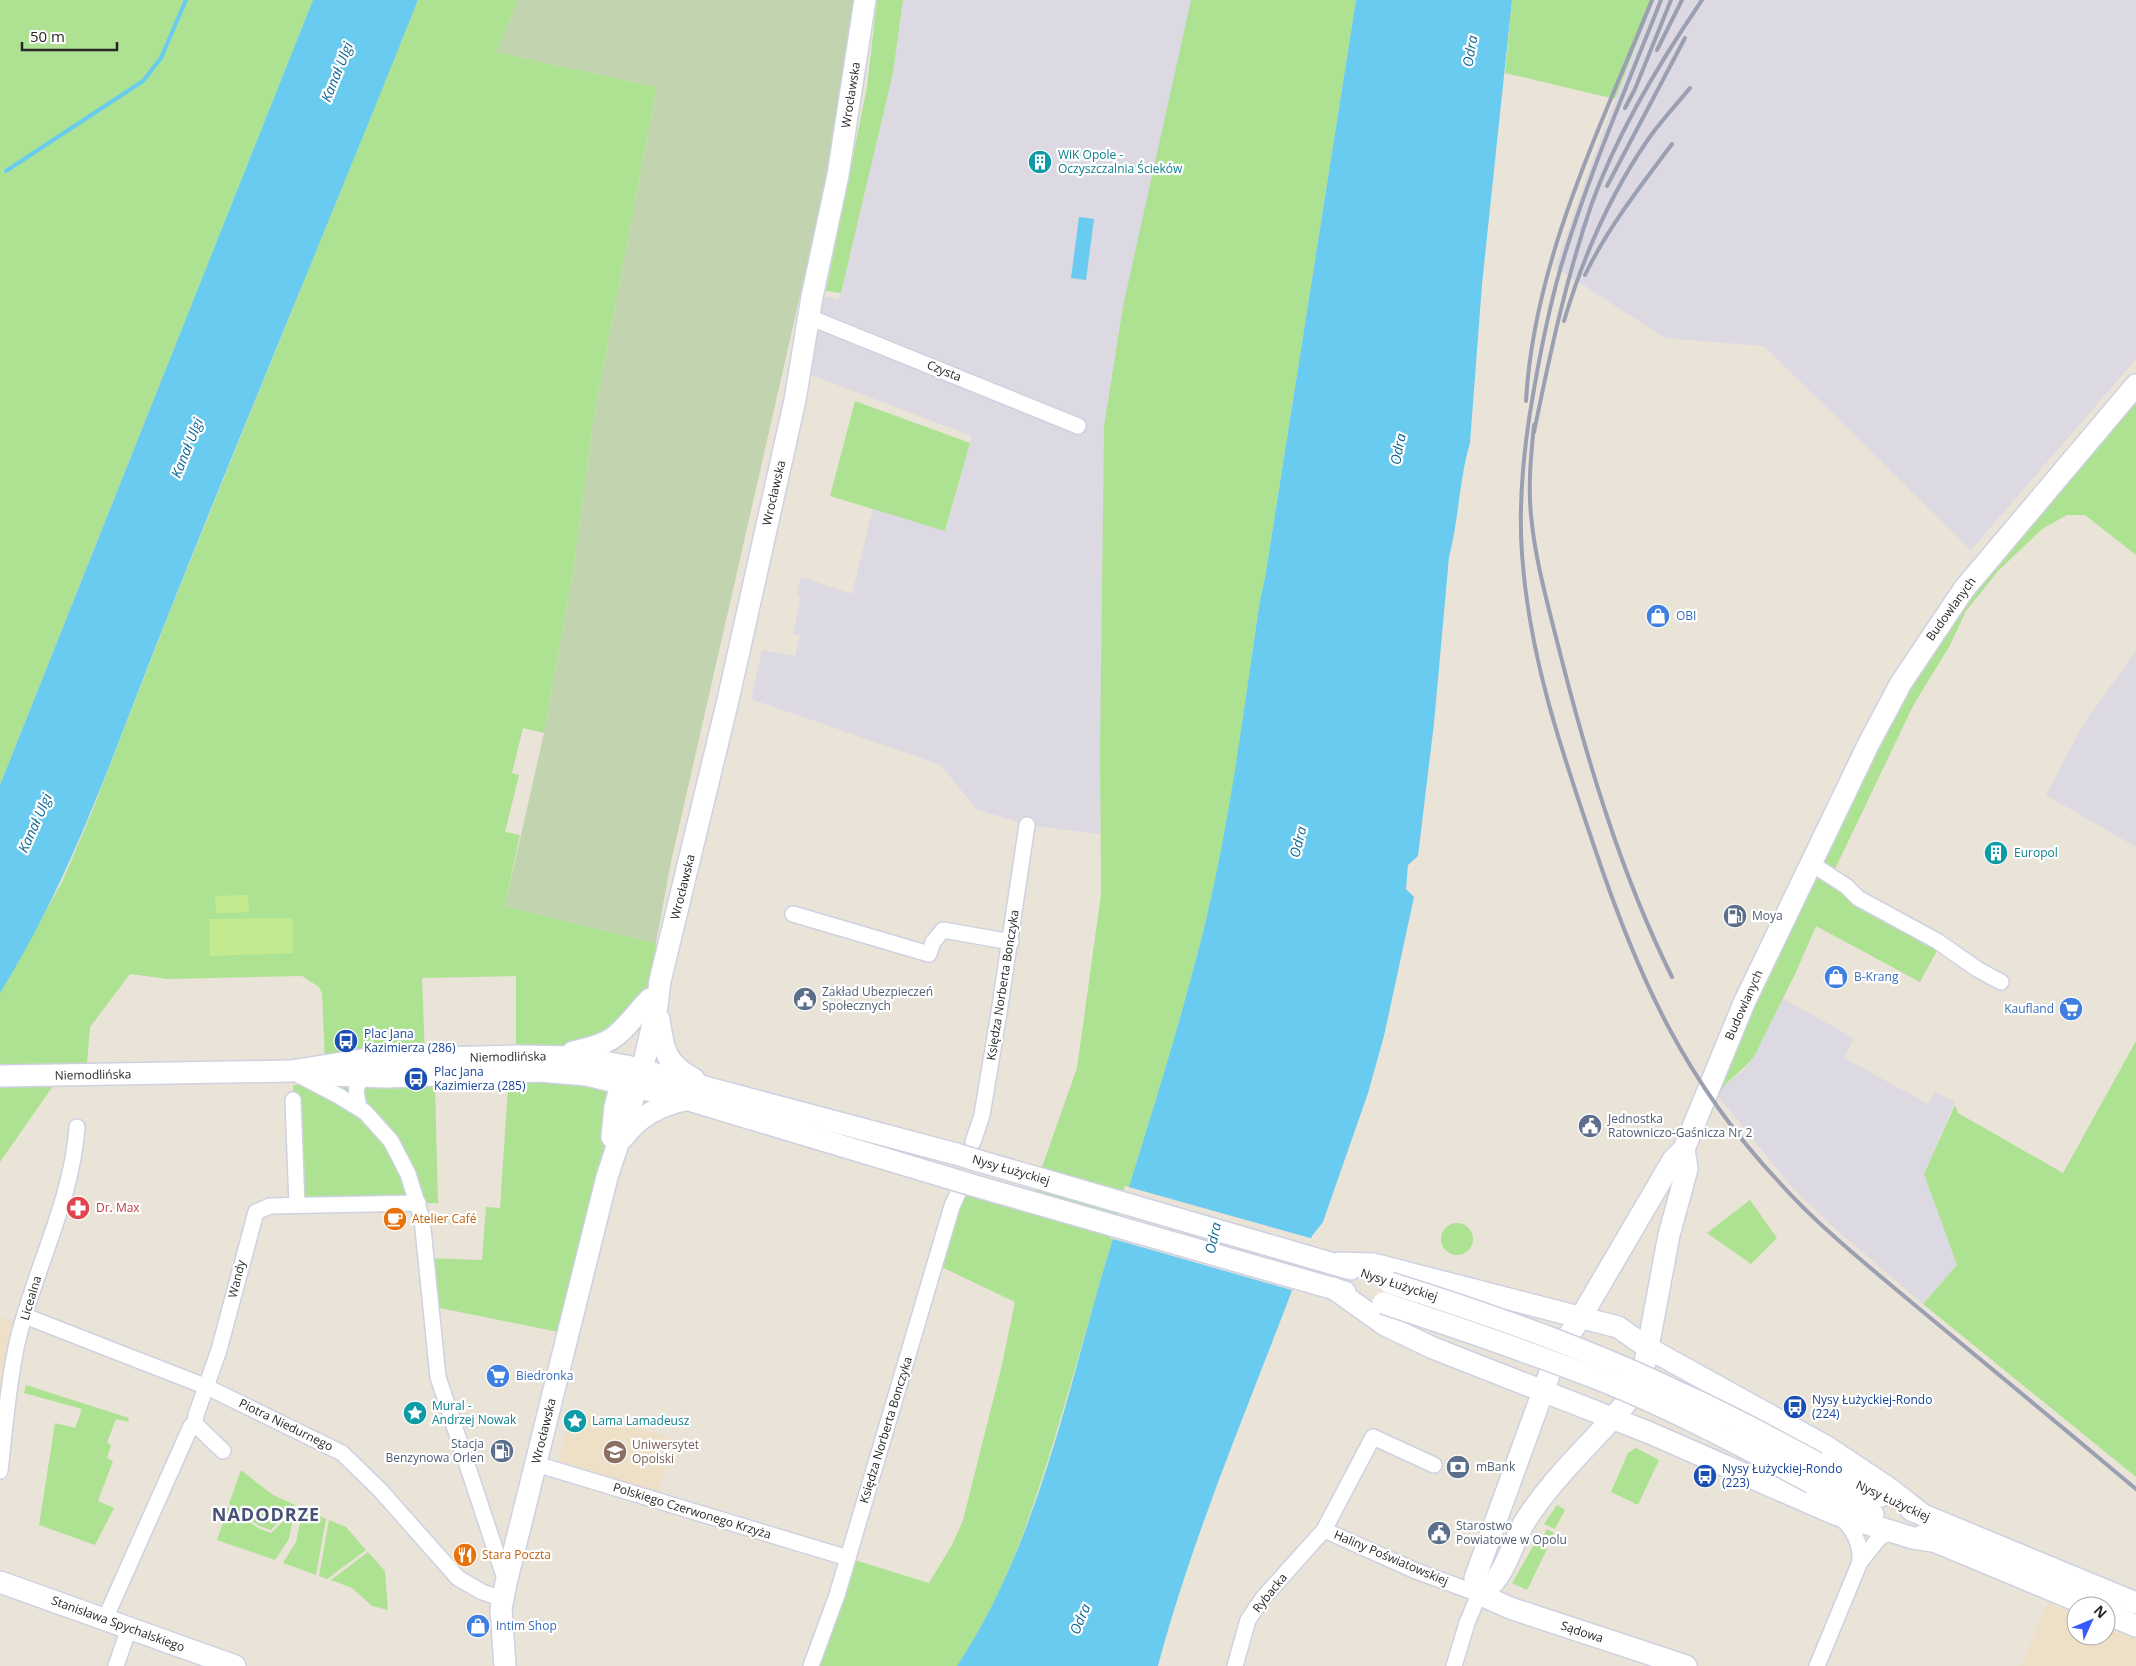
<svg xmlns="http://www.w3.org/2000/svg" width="2136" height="1666" viewBox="0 0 2136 1666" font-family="'Open Sans',sans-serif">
	<rect width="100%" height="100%" fill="#eae3d8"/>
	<g fill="#dcd9e2">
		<path d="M 903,0 L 1191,0 L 1123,306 L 1104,426 L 1100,834 L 1027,825 L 976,809 L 941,765 L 751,699 L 762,650 L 795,656 L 800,635 L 793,634 L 801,596 L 797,594 L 801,577 L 852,594 L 873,509 L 946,530 L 972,436 L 806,373 L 820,296 L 838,299 L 841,293 L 893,73 Z"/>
		<path d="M 1654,0 L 2136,0 L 2136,359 L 1971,550 L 1764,346 L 1665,338 L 1555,267 L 1607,120 Z"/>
		<path d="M 2136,651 L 2136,847 L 2046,795 L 2083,725 Z"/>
		<path d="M 1783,999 L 1854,1038 L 1844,1058 L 1928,1104 L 1935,1092 L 1955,1102 L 1924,1174 L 1957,1265 L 1923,1304 L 1831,1225 L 1791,1186 L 1718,1096 L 1724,1086 L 1747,1067 L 1755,1055 Z"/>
	</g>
	<g fill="#ede0c7">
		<path d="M 0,1317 L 23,1324 L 0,1471 Z"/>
		<path d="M 571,1409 L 673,1438 L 658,1493 L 558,1466 Z"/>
		<path d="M 2048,1603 L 2076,1615 L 2076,1636 L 2106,1636 L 2106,1627 L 2136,1639 L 2136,1666 L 2021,1666 Z"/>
	</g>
	<g fill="#aee293">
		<path d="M 0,0 L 313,0 L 0,785 Z"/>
		<path d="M 418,0 L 518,0 L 497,52 L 657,87 L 593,422 L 574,567 L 544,733 L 523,728 L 512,773 L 519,775 L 505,832 L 520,835 L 505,906 L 656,943 L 656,974 L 633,1016 L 613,1040 L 516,1056 L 516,976 L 422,978 L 425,1058 L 325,1062 L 322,993 L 319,987 L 302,976 L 168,979 L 130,974 L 90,1027 L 86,1075 L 60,1076 L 0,1162 L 0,993 L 62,882 L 91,814 L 170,611 Z"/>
		<path d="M 877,0 L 903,0 L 893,73 L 841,293 L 826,291 L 867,87 Z"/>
		<path d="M 1191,0 L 1356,0 L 1265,578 L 1260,600 C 1244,707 1232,815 1206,920 C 1176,1043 1135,1164 1099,1285 C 1083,1343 1066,1400 1049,1457 C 1024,1534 1003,1598 957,1666 L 811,1666 L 848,1558 L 929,1583 L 953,1543 L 963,1520 L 1001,1369 L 1015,1302 L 935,1264 L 956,1183 L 1032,1205 L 1043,1164 L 1077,1068 L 1101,894 L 1100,752 L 1104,426 L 1123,306 Z"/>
		<path d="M 1512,0 L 1654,0 L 1615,99 L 1505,73 Z"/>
		<path d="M 2136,385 L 2136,555 L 2085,515 L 2067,515 L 2042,529 L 1998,571 L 1966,611 L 1949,647 L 1914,704 L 1835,869 L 1833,877 L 1941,943 L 1920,982 L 1816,926 L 1796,972 L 1755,1055 C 1745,1070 1726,1079 1718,1096 L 1710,1083 L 1901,683 Z"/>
		<path d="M 855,401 L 970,443 L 945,531 L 830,496 Z"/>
		<path d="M 2136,1041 L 2136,1477 L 1923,1304 L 1957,1265 L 1924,1174 L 1955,1105 L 1958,1113 L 2063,1173 Z"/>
		<path d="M 509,1072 L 621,1084 L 568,1334 L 430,1306 L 426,1258 L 482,1260 L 486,1207 L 500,1208 Z"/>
		<path d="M 293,1085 L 435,1085 L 438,1203 L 297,1205 Z"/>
		<path d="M 1750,1200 L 1777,1238 L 1751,1264 L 1707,1233 Z"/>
		<circle cx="1457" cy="1239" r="16"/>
		<path d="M 26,1385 L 129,1418 L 128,1422 L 116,1419 L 107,1443 L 111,1445 L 107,1458 L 113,1461 L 98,1501 L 114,1508 L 95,1545 L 39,1525 L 55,1423 L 75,1428 L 82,1409 L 24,1393 Z"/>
		<path d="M 1636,1448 L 1659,1460 L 1638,1505 L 1611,1492 L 1628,1453 Z"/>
		<path d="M 241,1470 L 273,1495 L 295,1505 L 271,1530 L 259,1526 L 229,1504 Z"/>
		<path d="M 1557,1505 L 1565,1510 L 1555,1529 L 1544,1524 Z"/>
		<path d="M 228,1507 L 258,1528 L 271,1533 L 294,1511 L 289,1539 L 275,1560 L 217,1540 Z"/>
		<path d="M 303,1509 L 326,1519 L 316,1575 L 283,1563 L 296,1542 Z"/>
		<path d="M 329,1520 L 346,1527 L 366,1550 L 327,1579 L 319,1576 Z"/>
		<path d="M 1547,1529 L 1554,1533 L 1548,1546 L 1540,1542 Z"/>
		<path d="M 1535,1543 L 1547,1549 L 1527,1590 L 1512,1583 Z"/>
		<path d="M 368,1552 L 385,1571 L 388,1610 L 372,1606 L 352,1588 L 331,1580 Z"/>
	</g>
	<path fill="#c1d4af" d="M 518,0 L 855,0 L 839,110 L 822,199 L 671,862 L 656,943 L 505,906 L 544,733 L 574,567 L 593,422 L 657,87 L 497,52 Z"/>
	<g fill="#c3ea8f">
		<path d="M 248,895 L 249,912 L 216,913 L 215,896 Z"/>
		<path d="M 293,918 L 293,953 L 210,956 L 209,919 Z"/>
	</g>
	<g fill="#69cbef">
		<path d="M 313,0 L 418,0 C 337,203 252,405 171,608 C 118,739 75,873 0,993 L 0,785 Z"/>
		<path d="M 1356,0 L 1512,0 L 1482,284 L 1470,443 C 1459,480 1459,519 1449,557 L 1434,723 L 1418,856 L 1408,865 L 1406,889 L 1414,897 L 1384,1036 L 1368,1093 L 1323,1222 L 1312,1236 C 1261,1379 1197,1519 1158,1666 L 957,1666 C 1031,1555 1063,1413 1099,1285 C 1135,1164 1176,1043 1206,920 C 1231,815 1244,707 1260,600 L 1265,578 Z"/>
		<path d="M 1079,217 L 1094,219 L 1086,280 L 1071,278 Z"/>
	</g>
	<path fill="#eae3d8" d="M 1125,1186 L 1314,1239 L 1303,1268 L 1195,1238 L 1303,1270 L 1295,1291 L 1110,1238 Z"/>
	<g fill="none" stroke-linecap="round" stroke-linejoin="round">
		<path stroke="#69cbef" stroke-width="4" d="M 6,171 L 143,81 L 161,58 L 186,0"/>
		<g stroke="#ced1e1" stroke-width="18">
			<g id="street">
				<path d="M 809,317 L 1078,426"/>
				<path d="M 1812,864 L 1846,886 L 1858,898 L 1937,941 L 1977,969 L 2001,982"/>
				<path d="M 793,914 L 929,954 L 933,942 L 943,930 L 1011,942"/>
				<path d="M 291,1071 L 339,1096 L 365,1112 L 391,1141 L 408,1174 L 422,1219 L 438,1377 L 506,1582"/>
				<path d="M 293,1100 L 297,1205"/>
				<path d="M 359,1107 C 356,1094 354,1087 363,1076"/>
				<path d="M 973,1142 L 982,1115 L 998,1019 L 1027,825"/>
				<path d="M 25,1316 L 207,1387 L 342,1453 L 380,1490 L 458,1578 L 482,1592 L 503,1599"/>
				<path d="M 223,1451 L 195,1424 L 196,1415 L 219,1350 L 256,1212 L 270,1206 L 418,1203"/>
				<path d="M 536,1464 L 848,1558"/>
				<path d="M 0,1471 C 5,1428 8,1382 18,1339 C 35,1268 72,1201 77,1127"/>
				<path d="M 1838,1516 C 1854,1528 1861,1543 1860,1562"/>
				<path d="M 1324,1530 L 1416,1571 L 1479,1594 L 1467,1623 L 1454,1666"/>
				<path d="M 105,1619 L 191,1426 L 195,1424"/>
				<path d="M 116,1666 L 129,1628"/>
				<path d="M 811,1666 L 837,1595 L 952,1206 L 958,1193"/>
				<path d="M 1235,1666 L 1248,1620 L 1263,1598 L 1324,1530 L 1373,1437 L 1434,1465"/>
				<path d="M 1817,1666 L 1860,1562 L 1879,1538 L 1892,1531"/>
			</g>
		</g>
		<g stroke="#ced1e1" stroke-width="24">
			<g id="secondary">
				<path d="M 659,1019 C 663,1049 665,1064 694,1079"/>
				<path d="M 573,1052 C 621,1042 619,1032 650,999"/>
				<path d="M 329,1075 L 386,1077 L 539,1071 L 587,1075 L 689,1100 L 949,1178"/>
				<path d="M 0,1076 L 291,1071 L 361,1060 L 516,1056 L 576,1057 L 626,1066 L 956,1154"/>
				<path d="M 612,1137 L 615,1107 L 624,1072"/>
				<path d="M 623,1138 C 638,1117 660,1105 685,1100"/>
				<path d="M 979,1161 L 1351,1269"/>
				<path d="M 972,1185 L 1345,1292"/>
				<path d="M 1339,1263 L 1373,1264 L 1618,1327 L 1648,1348 L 1827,1447 L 1890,1489 L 1923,1515"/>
				<path d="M 1333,1288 L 1385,1325 L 1433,1348 L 1650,1433 L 1835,1514 L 1913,1538 L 1933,1541"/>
				<path d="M 1817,1463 L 1881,1496"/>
				<path d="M 1812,1483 L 1873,1514"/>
				<path d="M 1911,1510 L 2136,1603"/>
				<path d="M 1922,1536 L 2090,1606"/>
				<path d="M 0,1582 L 235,1666"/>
				<path d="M 1479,1594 L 1475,1578 L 1557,1353 L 1581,1317 L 1673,1160 L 1684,1149 L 1744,1003 L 1869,743 L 1901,683 L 1964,589 L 2136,385"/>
				<path d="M 1479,1594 C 1504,1582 1511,1545 1524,1523 C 1552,1478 1592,1443 1626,1403 L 1645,1363 L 1669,1235 L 1687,1169 L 1684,1149"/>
				<path d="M 1479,1594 L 1510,1608 L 1686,1666"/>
				<path d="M 2106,1613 L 2136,1626"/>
				<path d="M 505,1666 L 501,1609 L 506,1583 L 607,1177 L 642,1071 L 657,1006 L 660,981 L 728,700 L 795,400 L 812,297 L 838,175 L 865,0"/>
			</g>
		</g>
		<use href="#street" stroke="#fff" stroke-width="15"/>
		<use href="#secondary" stroke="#fff" stroke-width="21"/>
		<g stroke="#9b9fb2" stroke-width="4">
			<path d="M 1661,0 C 1626,89 1587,178 1560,270 C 1549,309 1541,349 1534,389 C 1524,444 1518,498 1522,554 C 1529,657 1562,752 1595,849 C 1638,977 1685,1082 1779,1182 C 1824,1232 1877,1273 1928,1316 C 1998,1374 2067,1431 2136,1489"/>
			<path d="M 1657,50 L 1682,0"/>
			<path d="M 1625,108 L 1635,89 L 1671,0"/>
			<path d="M 1607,186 L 1685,38"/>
			<path d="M 1585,275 C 1608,227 1640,187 1672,144"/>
			<path d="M 1564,321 C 1583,257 1611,193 1649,138 C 1661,121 1676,105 1690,88"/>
			<path d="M 1526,401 C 1534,260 1600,129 1652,0"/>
			<path d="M 1534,425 C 1531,455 1528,485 1531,515 C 1535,560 1548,605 1559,649 C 1587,760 1621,874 1672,977"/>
			<path d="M 1534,432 C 1550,354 1566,278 1592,203 C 1618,131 1659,63 1702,0"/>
		</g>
		<g stroke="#ced1e1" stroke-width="24" stroke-linecap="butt">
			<g id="secondary-bridge">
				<path d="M 956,1154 L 979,1161"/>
				<path d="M 949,1178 L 972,1185"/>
				<path d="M 1390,1283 C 1486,1313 1581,1346 1671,1389 C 1721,1411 1769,1437 1817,1463"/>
				<path d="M 1383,1303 C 1456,1327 1529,1352 1601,1380 C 1673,1409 1743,1446 1812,1483"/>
			</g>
		</g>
		<use href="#secondary-bridge" stroke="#fff" stroke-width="21"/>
	</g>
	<defs>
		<g id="building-disc" transform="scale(1.25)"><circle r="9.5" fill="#0f9aa8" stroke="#fff"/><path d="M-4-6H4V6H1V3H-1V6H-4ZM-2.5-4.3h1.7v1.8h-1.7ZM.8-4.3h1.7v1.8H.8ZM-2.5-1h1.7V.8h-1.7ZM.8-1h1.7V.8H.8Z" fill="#fff"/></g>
		<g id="shop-disc" transform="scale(1.25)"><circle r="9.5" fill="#3f7fe0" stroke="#fff"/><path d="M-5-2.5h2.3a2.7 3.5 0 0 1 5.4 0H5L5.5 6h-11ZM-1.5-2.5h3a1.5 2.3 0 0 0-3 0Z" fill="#fff"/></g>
		<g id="fuel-disc" transform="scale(1.25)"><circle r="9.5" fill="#5c6f8a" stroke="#fff"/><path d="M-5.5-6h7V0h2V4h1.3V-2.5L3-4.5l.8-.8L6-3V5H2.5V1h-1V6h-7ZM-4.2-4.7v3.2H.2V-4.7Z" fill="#fff"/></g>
		<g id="civic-disc" transform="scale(1.25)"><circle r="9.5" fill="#5c6f8a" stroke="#fff"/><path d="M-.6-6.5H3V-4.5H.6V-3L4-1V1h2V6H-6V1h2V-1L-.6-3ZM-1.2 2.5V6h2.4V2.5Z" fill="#fff"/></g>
		<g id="supermarket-disc" transform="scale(1.25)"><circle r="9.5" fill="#3f7fe0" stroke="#fff"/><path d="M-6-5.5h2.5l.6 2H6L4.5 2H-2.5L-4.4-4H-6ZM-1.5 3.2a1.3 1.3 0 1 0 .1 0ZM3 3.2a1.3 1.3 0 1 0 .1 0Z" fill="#fff"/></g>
		<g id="bus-disc" transform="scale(1.25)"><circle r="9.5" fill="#1a4fb4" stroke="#fff"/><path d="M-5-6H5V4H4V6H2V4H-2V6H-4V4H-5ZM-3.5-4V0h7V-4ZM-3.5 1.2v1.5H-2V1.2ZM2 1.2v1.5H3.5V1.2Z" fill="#fff"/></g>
		<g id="pharmacy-disc" transform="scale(1.25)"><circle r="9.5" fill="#e0444e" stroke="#fff"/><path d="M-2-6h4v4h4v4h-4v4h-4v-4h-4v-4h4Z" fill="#fff"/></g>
		<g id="cafe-disc" transform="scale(1.25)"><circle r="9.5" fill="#e8710a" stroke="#fff"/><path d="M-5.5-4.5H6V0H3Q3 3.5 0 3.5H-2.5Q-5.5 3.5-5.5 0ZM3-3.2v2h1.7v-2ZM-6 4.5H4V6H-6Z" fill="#fff"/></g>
		<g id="sight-disc" transform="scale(1.25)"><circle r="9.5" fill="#0f9aa8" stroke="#fff"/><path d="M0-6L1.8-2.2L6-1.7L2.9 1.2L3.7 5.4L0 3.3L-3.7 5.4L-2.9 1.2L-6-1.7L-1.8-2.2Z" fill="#fff"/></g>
		<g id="university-disc" transform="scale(1.25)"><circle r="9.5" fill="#8d6e63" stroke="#fff"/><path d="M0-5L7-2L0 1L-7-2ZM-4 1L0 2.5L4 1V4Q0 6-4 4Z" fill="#fff"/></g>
		<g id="bank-disc" transform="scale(1.25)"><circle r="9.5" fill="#5c6f8a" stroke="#fff"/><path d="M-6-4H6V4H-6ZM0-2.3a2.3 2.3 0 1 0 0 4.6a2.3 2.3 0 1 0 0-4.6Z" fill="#fff"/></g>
		<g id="restaurant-disc" transform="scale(1.25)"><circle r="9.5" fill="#e8710a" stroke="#fff"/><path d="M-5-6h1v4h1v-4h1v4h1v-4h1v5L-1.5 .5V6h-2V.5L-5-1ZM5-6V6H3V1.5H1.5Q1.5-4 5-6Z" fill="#fff"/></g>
	</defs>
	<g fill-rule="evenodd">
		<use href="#building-disc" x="1040" y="162"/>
		<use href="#shop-disc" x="1658" y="616"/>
		<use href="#building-disc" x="1996" y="853"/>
		<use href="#fuel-disc" x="1735" y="916"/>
		<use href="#shop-disc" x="1836" y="977"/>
		<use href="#civic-disc" x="805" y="999"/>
		<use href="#supermarket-disc" x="2071" y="1009"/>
		<use href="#bus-disc" x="346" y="1041"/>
		<use href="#bus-disc" x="416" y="1079"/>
		<use href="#civic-disc" x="1590" y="1126"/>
		<use href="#pharmacy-disc" x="78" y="1208"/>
		<use href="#cafe-disc" x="395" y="1219"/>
		<use href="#supermarket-disc" x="498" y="1376"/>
		<use href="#bus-disc" x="1795" y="1407"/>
		<use href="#sight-disc" x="415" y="1413"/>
		<use href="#sight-disc" x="575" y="1421"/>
		<use href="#fuel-disc" x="502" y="1451"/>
		<use href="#university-disc" x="615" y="1452"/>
		<use href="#bank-disc" x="1458" y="1467"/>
		<use href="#bus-disc" x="1705" y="1476"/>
		<use href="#civic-disc" x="1439" y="1533"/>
		<use href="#restaurant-disc" x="465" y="1555"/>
		<use href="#shop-disc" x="478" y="1626"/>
	</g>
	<g text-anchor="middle" stroke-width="4.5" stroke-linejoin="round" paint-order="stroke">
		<g font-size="12" fill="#272727" stroke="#fff">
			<text transform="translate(851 95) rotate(-81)" y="4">Wrocławska</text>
			<text transform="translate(944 371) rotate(22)" y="4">Czysta</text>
			<text transform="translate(774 493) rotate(-77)" y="4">Wrocławska</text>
			<text transform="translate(1951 609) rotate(-54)" y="4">Budowlanych</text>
			<text transform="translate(683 887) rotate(-76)" y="4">Wrocławska</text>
			<text transform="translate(1003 985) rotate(-81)" y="4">Księdza Norberta Bonczyka</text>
			<text transform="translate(1744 1005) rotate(-66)" y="4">Budowlanych</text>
			<text transform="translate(508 1057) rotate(-1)" y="4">Niemodlińska</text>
			<text transform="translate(93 1075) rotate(-1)" y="4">Niemodlińska</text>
			<text transform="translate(1011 1170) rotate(16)" y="4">Nysy Łużyckiej</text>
			<text transform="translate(237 1279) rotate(-76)" y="4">Wandy</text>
			<text transform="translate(1399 1285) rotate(18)" y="4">Nysy Łużyckiej</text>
			<text transform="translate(31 1298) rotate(-73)" y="4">Licealna</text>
			<text transform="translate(286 1425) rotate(26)" y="4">Piotra Niedurnego</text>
			<text transform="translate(886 1430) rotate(-73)" y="4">Księdza Norberta Bonczyka</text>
			<text transform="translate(544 1431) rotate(-76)" y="4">Wrocławska</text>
			<text transform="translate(1893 1501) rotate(25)" y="4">Nysy Łużyckiej</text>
			<text transform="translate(692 1511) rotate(17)" y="4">Polskiego Czerwonego Krzyża</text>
			<text transform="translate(1391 1558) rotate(23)" y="4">Haliny Poświatowskiej</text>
			<text transform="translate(1270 1593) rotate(-51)" y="4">Rybacka</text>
			<text transform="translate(118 1624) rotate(20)" y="4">Stanisława Spychalskiego</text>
			<text transform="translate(1582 1632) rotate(18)" y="4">Sądowa</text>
		</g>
		<g font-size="12" fill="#0d838f" stroke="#fff" text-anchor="start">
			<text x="1058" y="159">WiK Opole -<tspan x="1058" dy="14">Oczyszczalnia Ścieków</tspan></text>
			<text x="2014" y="857">Europol</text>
			<text x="432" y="1410">Mural -<tspan x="432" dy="14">Andrzej Nowak</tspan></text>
			<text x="592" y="1425">Lama Lamadeusz</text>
		</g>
		<g font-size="12" fill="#366cbe" stroke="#fff" text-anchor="start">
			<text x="1676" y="620">OBI</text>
			<text x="1854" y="981">B-Krang</text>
			<text x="2054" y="1013" text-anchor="end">Kaufland</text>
			<text x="516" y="1380">Biedronka</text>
			<text x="496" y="1630">Intim Shop</text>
		</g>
		<g font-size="12" fill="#4e5e75" stroke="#fff" text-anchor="start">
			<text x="1752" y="920">Moya</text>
			<text x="822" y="996">Zakład Ubezpieczeń<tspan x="822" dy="14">Społecznych</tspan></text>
			<text x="1608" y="1123">Jednostka<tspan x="1608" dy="14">Ratowniczo-Gaśnicza Nr 2</tspan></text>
			<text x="484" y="1448" text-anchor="end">Stacja<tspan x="484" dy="14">Benzynowa Orlen</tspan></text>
			<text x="1476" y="1471">mBank</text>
			<text x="1456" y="1530">Starostwo<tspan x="1456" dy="14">Powiatowe w Opolu</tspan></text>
		</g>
		<g font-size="12" fill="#164399" stroke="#fff" text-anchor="start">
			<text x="364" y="1038">Plac Jana<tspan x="364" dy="14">Kazimierza (286)</tspan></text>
			<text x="434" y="1076">Plac Jana<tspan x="434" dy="14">Kazimierza (285)</tspan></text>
			<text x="1812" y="1404">Nysy Łużyckiej-Rondo<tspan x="1812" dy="14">(224)</tspan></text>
			<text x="1722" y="1473">Nysy Łużyckiej-Rondo<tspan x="1722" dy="14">(223)</tspan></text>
		</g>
		<g font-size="12" fill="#be3a42" stroke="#fff" text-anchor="start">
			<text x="96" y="1212">Dr. Max</text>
		</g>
		<g font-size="12" fill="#c56008" stroke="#fff" text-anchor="start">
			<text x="412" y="1223">Atelier Café</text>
			<text x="482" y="1559">Stara Poczta</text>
		</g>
		<g font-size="12" fill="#785e54" stroke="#fff" text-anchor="start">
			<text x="632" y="1449">Uniwersytet<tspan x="632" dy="14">Opolski</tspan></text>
		</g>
		<g font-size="14" font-style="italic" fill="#0c6797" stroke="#fff">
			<text transform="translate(1470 51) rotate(-80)" y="5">Odra</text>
			<text transform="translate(337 72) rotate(-68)" y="5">Kanał Ulgi</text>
			<text transform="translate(187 448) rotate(-68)" y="5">Kanał Ulgi</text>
			<text transform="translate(1398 449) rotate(-79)" y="5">Odra</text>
			<text transform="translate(35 823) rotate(-66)" y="5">Kanał Ulgi</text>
			<text transform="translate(1298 842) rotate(-76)" y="5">Odra</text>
			<text transform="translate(1213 1238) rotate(-78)" y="5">Odra</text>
			<text transform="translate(1080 1619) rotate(-67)" y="5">Odra</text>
		</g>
		<g font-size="18" font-weight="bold" letter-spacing="1" fill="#485178" stroke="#fff">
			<text x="266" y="1521">NADODRZE</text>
		</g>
	</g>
	<g transform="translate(2091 1621) rotate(46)"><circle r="24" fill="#ffffff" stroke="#a9a9a9"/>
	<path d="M0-4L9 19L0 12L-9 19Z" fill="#355afb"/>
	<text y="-8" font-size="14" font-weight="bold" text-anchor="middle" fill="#272727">N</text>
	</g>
	<path d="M22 42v8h95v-8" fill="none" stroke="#272727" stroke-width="2.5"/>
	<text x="30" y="42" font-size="15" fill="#272727" stroke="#ffffff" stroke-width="4" paint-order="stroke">50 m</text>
</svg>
